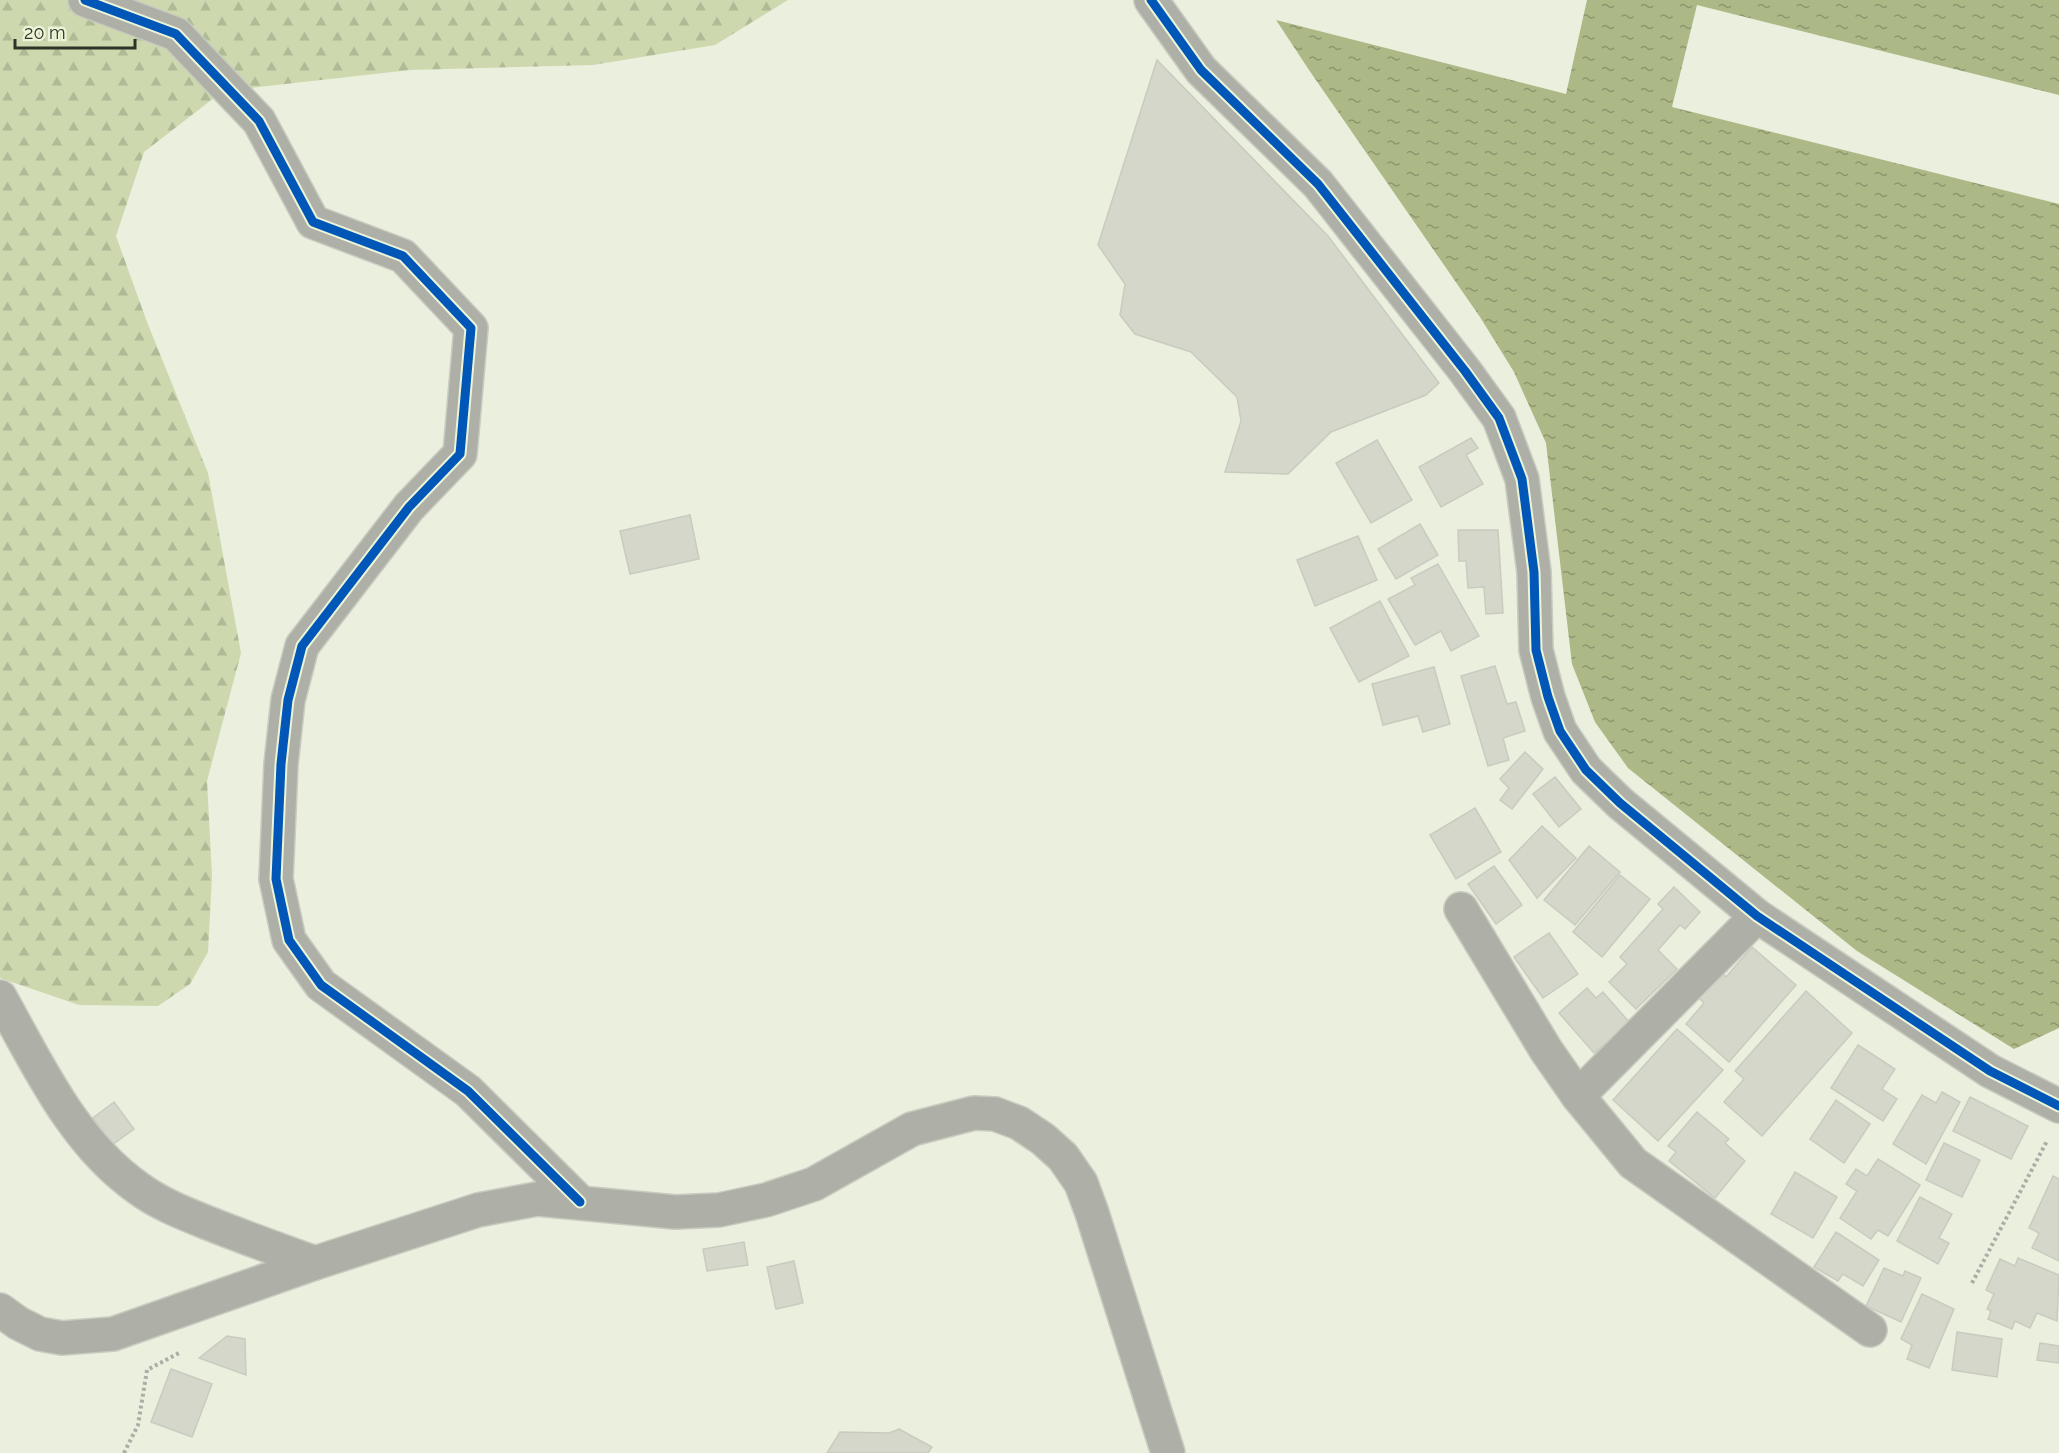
<svg xmlns="http://www.w3.org/2000/svg" width="2059" height="1453" viewBox="0 0 2059 1453" font-family="Raleway,sans-serif">
	<defs>
		<pattern id="forest-firs" width="22" height="20" patternUnits="userSpaceOnUse" patternTransform="scale(1.5)"><rect width="22" height="20" fill="#cdd8ae"/><path d="M5 1l3.5 6h-7zM16 11l3.5 6h-7z" fill="#b0ba96"/></pattern>
		<pattern id="water-ripples" width="26" height="14" patternUnits="userSpaceOnUse" patternTransform="scale(1.5)"><rect width="26" height="14" fill="#acb886"/><path d="M2 4q2-2 4 0t4 0M15 11q2-2 4 0t4 0" fill="none" stroke="#8c966e"/></pattern>
	</defs>
	<rect width="100%" height="100%" fill="#eaefde"/>
	<path fill="url(#forest-firs)" d="M 0,0 L 788,0 L 715,45 L 593,65 L 410,70 L 223,91 L 144,152 L 116,236 L 147,322 L 208,473 L 241,653 L 207,781 L 212,876 L 208,952 L 190,984 L 158,1006 L 79,1005 L 0,978 Z"/>
	<path fill="url(#water-ripples)" d="M 1263,0 L 2059,0 L 2059,1028 L 2014,1049 L 1857,951 L 1628,768 L 1595,722 L 1572,664 L 1546,443 L 1514,372 L 1480,317 L 1309,70 Z"/>
	<g fill="#eaefde">
		<path d="M 1260,0 L 1587,0 L 1566,94 L 1272,19 Z"/>
		<path d="M 1697,5 L 2059,95 L 2059,204 L 1672,107 Z"/>
	</g>
	<g fill="#d4d7ca" stroke="#c8ccbf" stroke-width="1.5">
		<path d="M 1157,60 L 1328,236 L 1439,383 L 1426,395 L 1331,432 L 1288,474 L 1225,472 L 1241,421 L 1237,397 L 1191,352 L 1135,334 L 1120,315 L 1125,284 L 1098,245 Z"/>
		<path d="M 1471,438 L 1478,448 L 1466,455 L 1483,484 L 1441,507 L 1419,467 Z"/>
		<path d="M 1377,440 L 1412,500 L 1371,523 L 1336,463 Z"/>
		<path d="M 690,515 L 699,559 L 630,574 L 620,531 Z"/>
		<path d="M 1420,524 L 1438,555 L 1396,579 L 1378,549 Z"/>
		<path d="M 1458,530 L 1498,530 L 1503,613 L 1486,614 L 1484,587 L 1468,588 L 1466,561 L 1459,561 Z"/>
		<path d="M 1358,536 L 1377,580 L 1315,606 L 1297,560 Z"/>
		<path d="M 1438,564 L 1479,636 L 1451,651 L 1441,631 L 1415,645 L 1388,599 L 1415,585 L 1411,578 Z"/>
		<path d="M 1380,601 L 1409,656 L 1359,682 L 1330,628 Z"/>
		<path d="M 1495,666 L 1507,704 L 1516,702 L 1525,731 L 1503,738 L 1509,760 L 1488,766 L 1461,676 Z"/>
		<path d="M 1434,667 L 1450,724 L 1423,732 L 1418,716 L 1383,725 L 1372,684 Z"/>
		<path d="M 1525,752 L 1543,769 L 1512,809 L 1500,800 L 1509,788 L 1500,779 Z"/>
		<path d="M 1555,777 L 1581,809 L 1559,827 L 1533,794 Z"/>
		<path d="M 1475,808 L 1501,852 L 1456,879 L 1430,835 Z"/>
		<path d="M 1542,826 L 1576,858 L 1537,898 L 1509,860 Z"/>
		<path d="M 1589,846 L 1620,872 L 1575,925 L 1544,900 Z"/>
		<path d="M 1494,866 L 1522,905 L 1496,924 L 1468,884 Z"/>
		<path d="M 1620,875 L 1650,899 L 1602,957 L 1573,932 Z"/>
		<path d="M 1674,887 L 1700,912 L 1685,929 L 1680,925 L 1658,950 L 1677,969 L 1636,1009 L 1609,982 L 1627,964 L 1620,957 L 1663,909 L 1658,904 Z"/>
		<path d="M 1549,933 L 1578,974 L 1543,998 L 1514,957 Z"/>
		<path d="M 1752,947 L 1796,985 L 1729,1062 L 1686,1024 L 1704,1003 L 1696,995 L 1720,971 L 1726,977 Z"/>
		<path d="M 1587,988 L 1596,998 L 1603,992 L 1630,1023 L 1594,1053 L 1559,1013 Z"/>
		<path d="M 1806,991 L 1852,1033 L 1762,1136 L 1724,1102 L 1744,1079 L 1735,1071 Z"/>
		<path d="M 1677,1029 L 1723,1070 L 1658,1141 L 1613,1100 Z"/>
		<path d="M 1858,1045 L 1895,1069 L 1882,1089 L 1897,1099 L 1883,1121 L 1831,1088 Z"/>
		<path d="M 1942,1092 L 1960,1102 L 1926,1164 L 1893,1144 L 1922,1095 L 1936,1103 Z"/>
		<path d="M 1970,1097 L 2028,1126 L 2011,1159 L 1953,1131 Z"/>
		<path d="M 1836,1100 L 1870,1124 L 1844,1163 L 1810,1139 Z"/>
		<path d="M 114,1102 L 134,1129 L 112,1145 L 93,1118 Z"/>
		<path d="M 1697,1112 L 1729,1139 L 1725,1143 L 1745,1161 L 1715,1198 L 1669,1161 L 1676,1152 L 1668,1146 Z"/>
		<path d="M 1944,1143 L 1980,1160 L 1962,1197 L 1926,1180 Z"/>
		<path d="M 1878,1159 L 1920,1185 L 1888,1236 L 1878,1230 L 1871,1239 L 1840,1218 L 1857,1191 L 1846,1184 L 1856,1169 L 1867,1176 Z"/>
		<path d="M 1795,1172 L 1837,1197 L 1813,1238 L 1771,1214 Z"/>
		<path d="M 2053,1176 L 2059,1179 L 2059,1261 L 2032,1248 L 2039,1233 L 2029,1228 Z"/>
		<path d="M 1920,1197 L 1952,1214 L 1939,1238 L 1949,1243 L 1938,1264 L 1897,1241 Z"/>
		<path d="M 1836,1232 L 1879,1260 L 1863,1286 L 1843,1274 L 1838,1281 L 1814,1267 Z"/>
		<path d="M 744,1242 L 748,1265 L 707,1271 L 703,1249 Z"/>
		<path d="M 2018,1258 L 2059,1275 L 2057,1321 L 2037,1313 L 2030,1328 L 2015,1321 L 2012,1329 L 1988,1319 L 1991,1311 L 1987,1309 L 1994,1294 L 1986,1290 L 2000,1259 L 2015,1266 Z"/>
		<path d="M 794,1261 L 803,1303 L 776,1309 L 767,1267 Z"/>
		<path d="M 1884,1268 L 1903,1276 L 1905,1271 L 1921,1278 L 1901,1322 L 1866,1306 Z"/>
		<path d="M 1922,1294 L 1954,1309 L 1929,1368 L 1907,1359 L 1912,1345 L 1901,1339 Z"/>
		<path d="M 1957,1332 L 2002,1339 L 1997,1377 L 1952,1370 Z"/>
		<path d="M 227,1336 L 245,1339 L 246,1375 L 199,1358 Z"/>
		<path d="M 2040,1343 L 2059,1346 L 2059,1363 L 2037,1360 Z"/>
		<path d="M 171,1369 L 212,1384 L 192,1437 L 151,1422 Z"/>
		<path d="M 899,1429 L 932,1447 L 928,1453 L 827,1453 L 840,1432 L 889,1433 Z"/>
	</g>
	<g fill="none" stroke-linecap="round" stroke-linejoin="round">
		<g stroke="#c8cbbf" stroke-width="36">
			<g id="minor">
				<path d="M 85,0 L 176,34 L 259,121 L 313,222 L 403,256 L 471,328 L 460,454 L 409,507 L 302,646 L 288,700 L 281,764 L 276,879 L 289,940 L 321,985 L 468,1091 L 580,1202"/>
				<path d="M 1151,0 L 1201,70 L 1318,184 L 1465,371 L 1499,418 L 1522,479 L 1534,572 L 1536,650 L 1548,697 L 1560,731 L 1586,770 L 1620,803 L 1757,916 L 1990,1071 L 2059,1106"/>
				<path d="M 1461,909 L 1546,1050 L 1578,1096"/>
				<path d="M 1757,916 L 1578,1096 L 1633,1163 L 1870,1330"/>
				<path d="M 0,997 C 38,1065 73,1142 138,1188 C 160,1204 183,1213 208,1223 C 243,1237 279,1250 315,1263"/>
				<path d="M 0,1310 L 18,1323 L 40,1334 L 62,1338 L 113,1334 L 315,1263 L 478,1210 L 537,1199 L 675,1212 L 719,1210 L 766,1200 L 814,1184 L 912,1129 L 974,1113 L 995,1114 L 1019,1123 L 1043,1139 L 1063,1157 L 1081,1183 L 1092,1213 L 1168,1453"/>
			</g>
		</g>
		<g stroke="#abada6" stroke-width="4" stroke-dasharray="3 3" stroke-linecap="butt">
			<path d="M 1972,1283 L 2047,1141"/>
			<path d="M 124,1453 L 138,1425 L 147,1370 L 179,1353"/>
		</g>
		<use href="#minor" stroke="#aeb0a8" stroke-width="33"/>
		<g stroke="#edf5d8" stroke-width="13">
			<g id="cycleway">
				<path d="M 85,0 L 176,34 L 259,121 L 313,222 L 403,256 L 471,328 L 460,454 L 409,507 L 302,646 L 288,700 L 281,764 L 276,879 L 289,940 L 321,985 L 468,1091 L 580,1202"/>
				<path d="M 1151,0 L 1201,70 L 1318,184 L 1465,371 L 1499,418 L 1522,479 L 1534,572 L 1536,650 L 1548,697 L 1560,731 L 1586,770 L 1620,803 L 1757,916 L 1990,1071 L 2059,1106"/>
			</g>
		</g>
		<use href="#cycleway" stroke="#0057b8" stroke-width="9"/>
	</g>
	<path d="M15 39v9h120v-9" fill="none" stroke="#2f3227" stroke-width="3"/>
	<text x="24" y="39" font-size="18" fill="#2f3227" stroke="#edf5d8" stroke-width="4.5" paint-order="stroke">20 m</text>
</svg>
